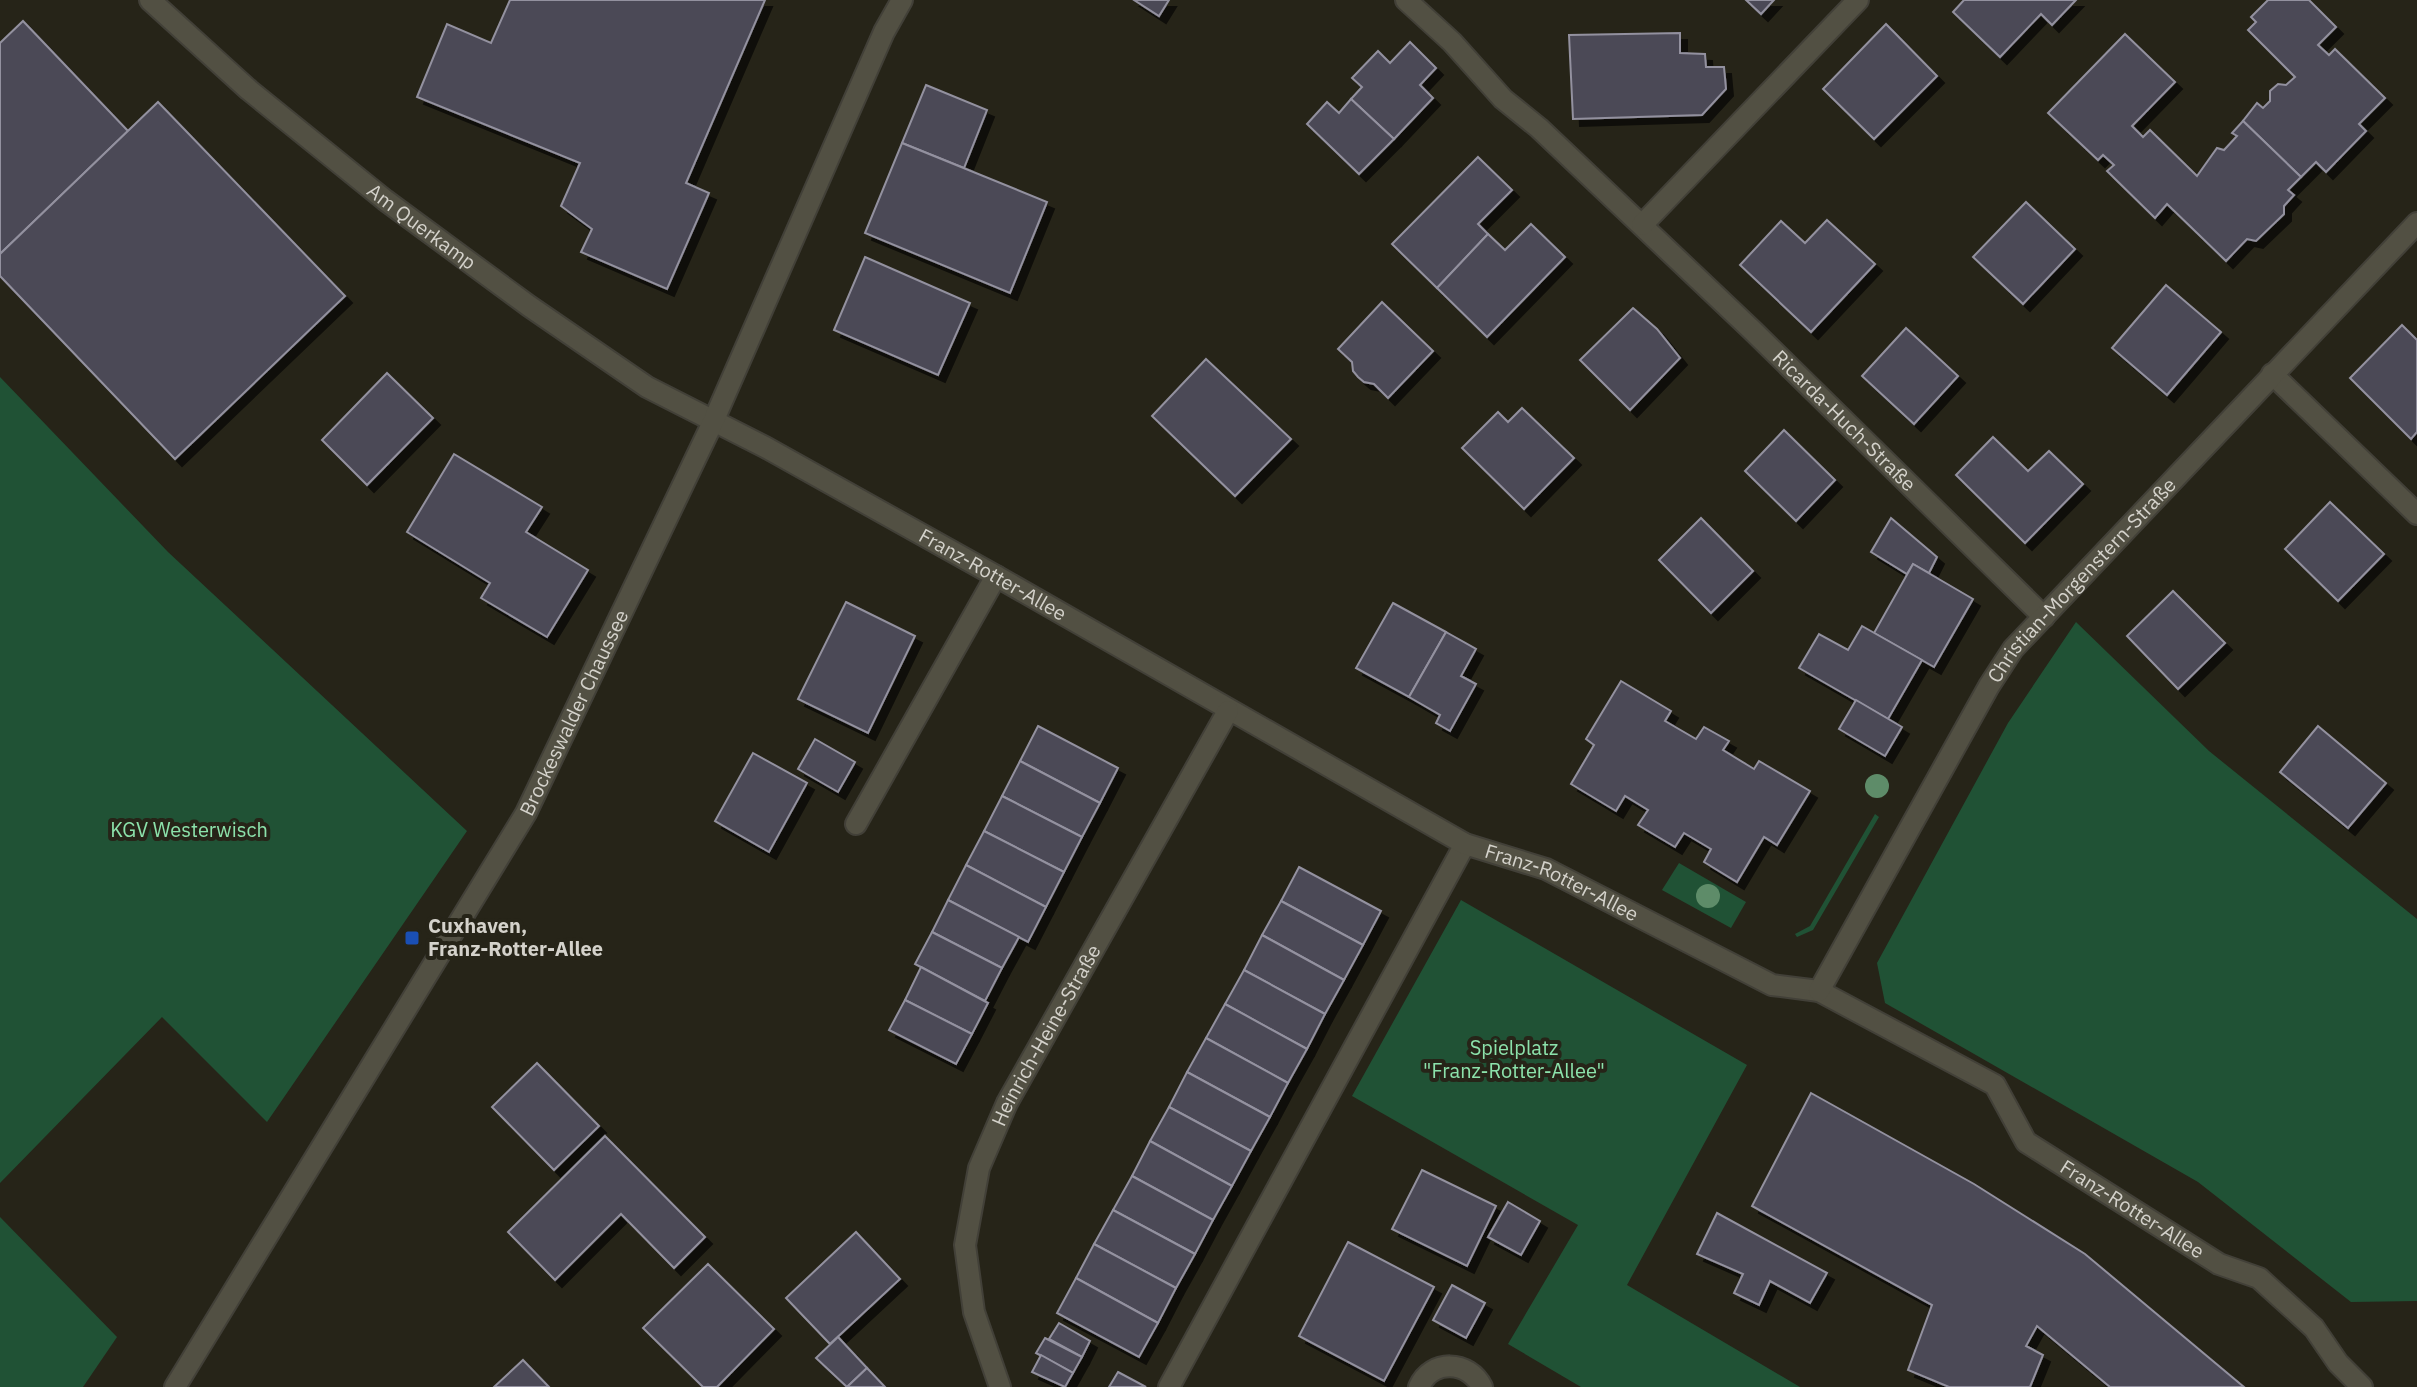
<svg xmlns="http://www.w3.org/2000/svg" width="2417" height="1387" viewBox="0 0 2417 1387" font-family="'IBM Plex Sans',sans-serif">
	<defs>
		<filter id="shadow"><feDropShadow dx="7" dy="7" stdDeviation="0" flood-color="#0009"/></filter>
	</defs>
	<rect width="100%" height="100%" fill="#262418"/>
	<g fill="#205235">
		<path d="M 0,377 L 168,552 L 467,831 L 267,1122 L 162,1017 L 0,1183 Z"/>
		<path d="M 2076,622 L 2209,751 L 2417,919 L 2417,1301 L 2351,1302 L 2198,1182 L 1885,1003 L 1877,963 L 2008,723 Z"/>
		<path d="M 1875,814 L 1879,817 L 1813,930 L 1797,937 L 1795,934 L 1810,926 Z"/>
		<path d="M 1679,863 L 1746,902 L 1731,928 L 1662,890 Z"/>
		<path d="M 1461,900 L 1747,1065 L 1627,1285 L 1800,1387 L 1581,1387 L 1508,1344 L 1578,1225 L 1352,1096 Z"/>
		<path d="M 0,1217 L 117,1337 L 83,1387 L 0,1387 Z"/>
	</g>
	<g fill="#4c4a57" stroke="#93919f" stroke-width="2" filter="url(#shadow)">
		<path d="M 510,0 L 765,0 L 686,183 L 709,193 L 667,289 L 581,252 L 592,229 L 561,206 L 580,163 L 417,97 L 447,24 L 491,43 Z"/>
		<path d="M 1134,0 L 1169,0 L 1159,16 Z"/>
		<path d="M 1746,0 L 1774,0 L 1761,14 Z"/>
		<path d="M 1964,0 L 2076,0 L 2052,25 L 2041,14 L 2000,57 L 1953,12 Z"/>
		<path d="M 2268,0 L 2309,0 L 2336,27 L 2318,45 L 2329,55 L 2335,49 L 2385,98 L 2359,124 L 2366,131 L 2326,172 L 2316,162 L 2301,177 L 2243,121 L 2257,103 L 2263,108 L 2270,101 L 2270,91 L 2278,84 L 2286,85 L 2295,77 L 2248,30 L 2256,22 L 2251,17 Z"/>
		<path d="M 23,21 L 128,131 L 0,254 L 0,43 Z"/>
		<path d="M 1886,24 L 1937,76 L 1874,139 L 1823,89 Z"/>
		<path d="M 1680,33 L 1680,53 L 1705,54 L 1706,67 L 1724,67 L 1726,89 L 1702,115 L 1573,119 L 1569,35 Z"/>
		<path d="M 2125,34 L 2175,82 L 2132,126 L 2143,137 L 2150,130 L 2197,176 L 2217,148 L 2224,150 L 2237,136 L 2232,133 L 2243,121 L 2301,177 L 2288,190 L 2294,195 L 2284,206 L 2284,214 L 2256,241 L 2247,239 L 2226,261 L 2167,204 L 2155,218 L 2107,171 L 2114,165 L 2103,155 L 2098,160 L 2048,113 Z"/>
		<path d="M 1410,42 L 1436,68 L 1420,85 L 1433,98 L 1394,139 L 1351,99 L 1362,87 L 1352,78 L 1378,51 L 1390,63 Z"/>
		<path d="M 926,85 L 987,110 L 964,168 L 902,143 Z"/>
		<path d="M 1351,99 L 1394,139 L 1359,174 L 1307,124 L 1327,102 L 1339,113 Z"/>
		<path d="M 158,102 L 345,296 L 175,459 L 0,276 L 0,254 Z"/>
		<path d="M 902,143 L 1047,202 L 1010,293 L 865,233 Z"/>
		<path d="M 1478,157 L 1512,190 L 1478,224 L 1488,234 L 1437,288 L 1392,244 Z"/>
		<path d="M 2026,202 L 2075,249 L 2023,304 L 1973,257 Z"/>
		<path d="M 1827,220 L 1875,264 L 1811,332 L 1740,265 L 1781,221 L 1805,243 Z"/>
		<path d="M 1531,224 L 1565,257 L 1487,337 L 1437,288 L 1488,234 L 1505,250 Z"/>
		<path d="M 865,257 L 970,303 L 938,375 L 834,330 Z"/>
		<path d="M 2166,285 L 2221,332 L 2167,395 L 2112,348 Z"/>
		<path d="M 1382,302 L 1433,351 L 1388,398 L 1374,384 L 1364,382 L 1358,377 L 1353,371 L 1352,362 L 1338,349 Z"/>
		<path d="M 1633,308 L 1657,329 L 1680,358 L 1630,410 L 1580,360 Z"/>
		<path d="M 2402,325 L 2417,340 L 2417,432 L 2411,439 L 2350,378 Z"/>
		<path d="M 1906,328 L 1958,376 L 1914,424 L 1862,376 Z"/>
		<path d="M 1206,359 L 1291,439 L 1235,496 L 1152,416 Z"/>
		<path d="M 387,373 L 433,418 L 367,485 L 322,440 Z"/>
		<path d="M 1522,408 L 1574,458 L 1524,509 L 1462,448 L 1498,412 L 1508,422 Z"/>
		<path d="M 1784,430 L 1835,480 L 1796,521 L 1745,471 Z"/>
		<path d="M 1993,437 L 2028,471 L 2049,451 L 2083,484 L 2025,543 L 1956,475 Z"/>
		<path d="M 454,454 L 542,507 L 526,532 L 588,570 L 547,637 L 481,598 L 490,583 L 407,532 Z"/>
		<path d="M 2330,502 L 2384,554 L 2338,601 L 2285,549 Z"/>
		<path d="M 1701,518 L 1753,571 L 1711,613 L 1659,560 Z"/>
		<path d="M 1891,518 L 1937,557 L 1929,573 L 1913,564 L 1907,574 L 1871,552 Z"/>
		<path d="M 1913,564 L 1973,599 L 1934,667 L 1874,633 Z"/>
		<path d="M 2173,591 L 2225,643 L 2178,689 L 2127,636 Z"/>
		<path d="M 846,602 L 915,636 L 868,733 L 798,699 Z"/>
		<path d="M 1393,603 L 1446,632 L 1409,697 L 1356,668 Z"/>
		<path d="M 1862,626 L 1922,660 L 1888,719 L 1799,668 L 1819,634 L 1848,650 Z"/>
		<path d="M 1446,632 L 1476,649 L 1461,676 L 1476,684 L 1450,731 L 1436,723 L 1440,715 L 1409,697 Z"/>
		<path d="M 1621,681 L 1671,711 L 1665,721 L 1696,739 L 1704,727 L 1729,741 L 1723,750 L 1754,769 L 1759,761 L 1810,791 L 1777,845 L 1764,837 L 1737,882 L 1704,862 L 1711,849 L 1684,833 L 1675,847 L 1638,825 L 1648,810 L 1625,796 L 1616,811 L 1571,784 L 1594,745 L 1586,739 Z"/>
		<path d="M 1856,700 L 1902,727 L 1885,756 L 1839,729 Z"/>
		<path d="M 1038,726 L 1118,768 L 1100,803 L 1020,761 Z"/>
		<path d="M 2318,726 L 2386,783 L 2348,828 L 2280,772 Z"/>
		<path d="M 815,739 L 855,762 L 838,792 L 798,769 Z"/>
		<path d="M 753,753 L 807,783 L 769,852 L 715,821 Z"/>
		<path d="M 1020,761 L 1100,803 L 1082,837 L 1002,796 Z"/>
		<path d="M 1002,796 L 1082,837 L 1064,872 L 984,831 Z"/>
		<path d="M 984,831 L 1064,872 L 1046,907 L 966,865 Z"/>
		<path d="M 966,865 L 1046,907 L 1028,942 L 948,900 Z"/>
		<path d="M 1299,867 L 1381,911 L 1363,945 L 1281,901 Z"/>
		<path d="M 948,900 L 1019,937 L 1002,968 L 932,932 Z"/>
		<path d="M 1281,901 L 1363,945 L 1344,980 L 1262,935 Z"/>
		<path d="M 932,932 L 1002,968 L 985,1001 L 915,964 Z"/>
		<path d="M 1262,935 L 1344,980 L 1325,1014 L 1244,970 Z"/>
		<path d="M 921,967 L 988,1003 L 972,1034 L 905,1000 Z"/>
		<path d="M 1244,970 L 1325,1014 L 1307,1049 L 1225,1004 Z"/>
		<path d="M 905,1000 L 972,1034 L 956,1064 L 889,1030 Z"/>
		<path d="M 1225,1004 L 1307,1049 L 1288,1083 L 1206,1038 Z"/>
		<path d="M 1206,1038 L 1288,1083 L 1270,1117 L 1187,1072 Z"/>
		<path d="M 537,1063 L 599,1126 L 554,1170 L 492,1107 Z"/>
		<path d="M 1187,1072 L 1270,1117 L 1251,1151 L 1169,1107 Z"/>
		<path d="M 1811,1093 L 1974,1184 L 2085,1254 L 2244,1387 L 2110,1387 L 2037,1326 L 2026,1346 L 2043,1355 L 2030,1387 L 1949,1387 L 1908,1370 L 1932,1305 L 1752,1206 Z"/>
		<path d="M 1169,1107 L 1251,1151 L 1232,1186 L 1150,1141 Z"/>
		<path d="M 605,1136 L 705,1237 L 674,1268 L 621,1214 L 555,1280 L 508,1232 Z"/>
		<path d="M 1150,1141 L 1232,1186 L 1213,1220 L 1132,1176 Z"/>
		<path d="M 1422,1170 L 1496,1206 L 1467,1266 L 1392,1229 Z"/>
		<path d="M 1132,1176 L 1213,1220 L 1195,1254 L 1113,1210 Z"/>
		<path d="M 1508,1202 L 1540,1221 L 1521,1255 L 1488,1237 Z"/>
		<path d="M 1113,1210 L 1195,1254 L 1176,1288 L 1094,1244 Z"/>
		<path d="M 1717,1213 L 1827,1273 L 1810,1303 L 1770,1281 L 1759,1305 L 1734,1293 L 1743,1274 L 1697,1254 Z"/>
		<path d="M 856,1232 L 900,1279 L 830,1344 L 786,1298 Z"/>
		<path d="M 1348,1242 L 1434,1287 L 1384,1381 L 1299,1336 Z"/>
		<path d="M 1094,1244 L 1176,1288 L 1158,1323 L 1076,1278 Z"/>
		<path d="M 708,1264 L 774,1329 L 717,1387 L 703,1387 L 643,1328 Z"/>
		<path d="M 1076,1278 L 1158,1323 L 1139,1357 L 1057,1313 Z"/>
		<path d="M 1452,1285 L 1485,1303 L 1466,1338 L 1433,1320 Z"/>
		<path d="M 1059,1323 L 1090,1341 L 1082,1357 L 1049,1339 Z"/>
		<path d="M 838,1337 L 867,1368 L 847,1387 L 816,1358 Z"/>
		<path d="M 1045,1338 L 1082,1357 L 1073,1373 L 1036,1353 Z"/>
		<path d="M 1041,1355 L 1073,1373 L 1065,1387 L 1032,1372 Z"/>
		<path d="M 523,1360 L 549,1387 L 494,1387 Z"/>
		<path d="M 867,1368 L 885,1387 L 847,1387 Z"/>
		<path d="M 1118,1372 L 1146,1387 L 1109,1387 Z"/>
	</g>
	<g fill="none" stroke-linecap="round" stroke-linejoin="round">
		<g stroke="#424038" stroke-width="24">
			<g id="service">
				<path d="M 856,824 L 996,576"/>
				<path d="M 1169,1387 L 1465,844"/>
			</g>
		</g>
		<g stroke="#424038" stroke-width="24">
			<g id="minor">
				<path id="s1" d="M 150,0 L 249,90 L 385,200 L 529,306 L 647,387 L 765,447 L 996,576 L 1465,844 L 1546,869 L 1772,985 L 1819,991 L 1995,1085 L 2026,1142 L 2219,1264 L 2259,1278 L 2314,1328 L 2338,1363 L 2362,1387"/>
				<path id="s2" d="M 1406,0 L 1452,42 L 1503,99 L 1539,128 L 1753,331 L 2044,617"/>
				<path d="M 1642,225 L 1858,0"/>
				<path d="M 2272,374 L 2417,514"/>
				<path id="s3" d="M 1819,991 L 1989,686 L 2013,649 L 2417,223"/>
				<path id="s4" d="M 1000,1387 L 974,1312 L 965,1245 L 979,1168 L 1007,1103 L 1228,711"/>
				<path d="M 1419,1387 C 1431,1359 1469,1360 1482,1387"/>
			</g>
		</g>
		<g stroke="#424038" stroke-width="24">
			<g id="tertiary">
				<path id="s5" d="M 175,1387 L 526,813 L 713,422 L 884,32 L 902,0"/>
			</g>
		</g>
		<use href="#service" stroke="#525043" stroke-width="20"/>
		<use href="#minor" stroke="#525043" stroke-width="20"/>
		<use href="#tertiary" stroke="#525043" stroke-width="20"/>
	</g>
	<g fill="#5e8c69">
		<circle cx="1877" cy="786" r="12"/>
		<circle cx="1708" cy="896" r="12"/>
	</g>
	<rect fill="#1a4fb4" stroke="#262418" stroke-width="3" x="404" y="930" width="16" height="16" rx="4"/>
	<g text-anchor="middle" stroke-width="8" stroke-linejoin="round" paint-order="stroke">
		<g font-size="20" fill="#d4d2cb" stroke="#262418">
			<text dy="7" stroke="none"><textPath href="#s1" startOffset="354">Am Querkamp</textPath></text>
			<text dy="7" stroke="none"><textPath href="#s2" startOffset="608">Ricarda-Huch-Straße</textPath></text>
			<text dy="7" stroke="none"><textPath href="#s1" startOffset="1024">Franz-Rotter-Allee</textPath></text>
			<text dy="7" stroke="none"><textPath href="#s3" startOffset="490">Christian-Morgenstern-Straße</textPath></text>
			<text dy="7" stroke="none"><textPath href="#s5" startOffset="784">Brockeswalder Chaussee</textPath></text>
			<text dy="7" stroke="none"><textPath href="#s1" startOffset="1672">Franz-Rotter-Allee</textPath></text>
			<text dy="7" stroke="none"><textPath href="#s4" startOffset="374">Heinrich-Heine-Straße</textPath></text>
			<text dy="7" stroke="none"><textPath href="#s1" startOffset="2344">Franz-Rotter-Allee</textPath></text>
		</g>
		<g font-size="20" fill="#8ce2ab" stroke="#262418">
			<text x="189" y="837">KGV Westerwisch</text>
			<text x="1514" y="1055">Spielplatz<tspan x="1514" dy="23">"Franz-Rotter-Allee"</tspan></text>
		</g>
		<g font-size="20" font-weight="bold" fill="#d4d2cb" stroke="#262418" text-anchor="start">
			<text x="428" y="933">Cuxhaven,<tspan x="428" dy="23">Franz-Rotter-Allee</tspan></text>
		</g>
	</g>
</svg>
